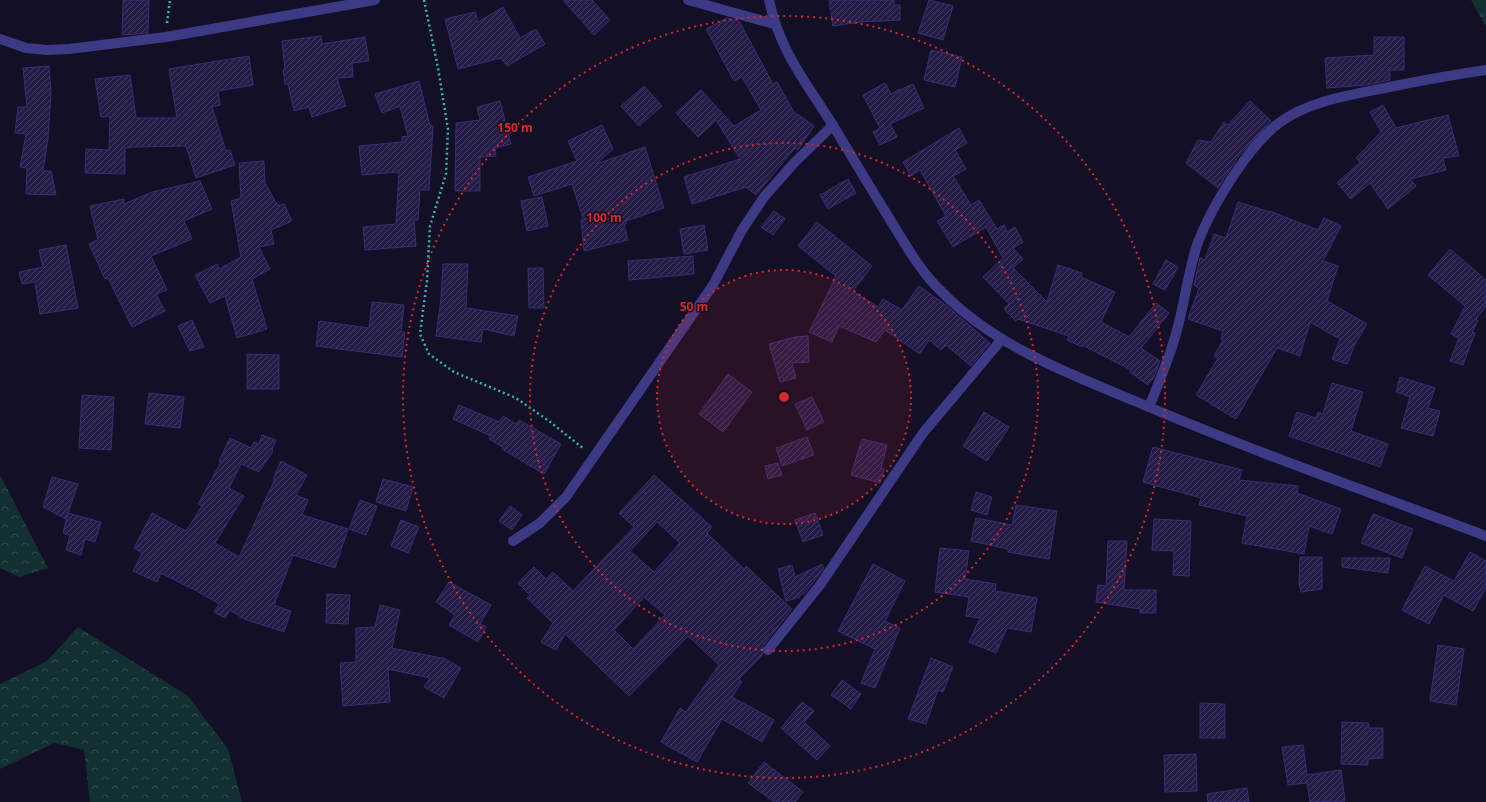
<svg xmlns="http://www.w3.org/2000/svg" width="1486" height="802" viewBox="0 0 1486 802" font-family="'Noto Sans',sans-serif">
	<defs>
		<pattern id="grass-tufts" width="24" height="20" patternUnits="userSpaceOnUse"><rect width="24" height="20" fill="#12302f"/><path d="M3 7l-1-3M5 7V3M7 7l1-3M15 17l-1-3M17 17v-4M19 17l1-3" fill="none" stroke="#344d4e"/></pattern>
		<pattern id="forest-crowns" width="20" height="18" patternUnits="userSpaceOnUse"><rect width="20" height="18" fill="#12302f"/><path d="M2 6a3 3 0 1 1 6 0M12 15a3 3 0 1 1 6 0" fill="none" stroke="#344d4e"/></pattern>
		<pattern id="building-hatch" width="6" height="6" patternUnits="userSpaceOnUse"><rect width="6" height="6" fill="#241b47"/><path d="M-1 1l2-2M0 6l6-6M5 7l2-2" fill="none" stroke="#433b63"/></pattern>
	</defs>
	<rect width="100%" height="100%" fill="#130f26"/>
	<path fill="url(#grass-tufts)" d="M 1471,0 L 1486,0 L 1486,27 Z"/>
	<g fill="url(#forest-crowns)">
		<path d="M 0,475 L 48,568 L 19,577 L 0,568 Z"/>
		<path d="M 78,627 L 188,696 L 228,749 L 242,802 L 90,802 L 84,750 L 54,743 L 0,769 L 0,684 L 47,661 Z"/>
	</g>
	<g fill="url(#building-hatch)" stroke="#3b2d73" fill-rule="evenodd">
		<path d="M 123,0 L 149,0 L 148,33 L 122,35 Z"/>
		<path d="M 563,0 L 592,0 L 610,20 L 594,35 Z"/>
		<path d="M 829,0 L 894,0 L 894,5 L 900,5 L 900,20 L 860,22 L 833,26 Z"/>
		<path d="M 929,0 L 953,6 L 943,40 L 918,33 Z"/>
		<path d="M 503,7 L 520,38 L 536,29 L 545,44 L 507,66 L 501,58 L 458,69 L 445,19 L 475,12 L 478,22 Z"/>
		<path d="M 727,18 L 739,21 L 773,84 L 777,82 L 794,112 L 814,126 L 798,150 L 795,148 L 756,195 L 746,187 L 692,204 L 684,177 L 740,159 L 716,120 L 698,137 L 676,113 L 701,90 L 734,126 L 761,110 L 742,77 L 734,81 L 706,29 Z"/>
		<path d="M 321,36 L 322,44 L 365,37 L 369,61 L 352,63 L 353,77 L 337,78 L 346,106 L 312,117 L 309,107 L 294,111 L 288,84 L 285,84 L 283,70 L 285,70 L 282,41 Z"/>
		<path d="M 1374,37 L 1404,37 L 1404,70 L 1390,70 L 1390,80 L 1366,85 L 1327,88 L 1325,58 L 1374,55 Z"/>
		<path d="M 931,50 L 962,57 L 955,87 L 924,80 Z"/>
		<path d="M 249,56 L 253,85 L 218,91 L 220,105 L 212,107 L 226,151 L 230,150 L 235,165 L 196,178 L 186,146 L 132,147 L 125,148 L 125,174 L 85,173 L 86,149 L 109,150 L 110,116 L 101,117 L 95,79 L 130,75 L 136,118 L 177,118 L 169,69 Z"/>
		<path d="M 49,66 L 51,92 L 48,138 L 43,171 L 51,171 L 56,195 L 26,194 L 27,168 L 20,167 L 26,134 L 15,133 L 18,107 L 27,107 L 23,68 Z"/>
		<path d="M 419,81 L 430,126 L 433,126 L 429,190 L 420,190 L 418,220 L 414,220 L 416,246 L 365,250 L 363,227 L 396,224 L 399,172 L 362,175 L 359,146 L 402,142 L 402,137 L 408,136 L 400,106 L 382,113 L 375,94 Z"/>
		<path d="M 885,83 L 891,94 L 900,89 L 900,93 L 902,89 L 913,84 L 924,108 L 890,124 L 897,137 L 880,145 L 873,132 L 884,126 L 880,128 L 863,95 Z"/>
		<path d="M 644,86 L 662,106 L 639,126 L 621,106 Z"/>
		<path d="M 500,101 L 511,144 L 495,148 L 496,156 L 480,157 L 480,191 L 455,191 L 456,123 L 480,120 L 477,107 Z"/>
		<path d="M 1250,101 L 1271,121 L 1238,157 L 1218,188 L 1186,163 L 1198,140 L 1211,142 L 1224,122 L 1228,125 Z"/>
		<path d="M 1383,105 L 1396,128 L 1448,115 L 1459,156 L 1443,158 L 1446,170 L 1410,179 L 1416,186 L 1388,209 L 1370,183 L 1351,199 L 1337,183 L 1360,162 L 1356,158 L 1381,132 L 1370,112 Z"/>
		<path d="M 602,125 L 613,149 L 596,164 L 645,147 L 664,208 L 626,221 L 626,224 L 624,225 L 628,240 L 584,251 L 581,219 L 583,218 L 572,184 L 534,196 L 528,177 L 577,161 L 568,141 Z"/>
		<path d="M 959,128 L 967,143 L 955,150 L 966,169 L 953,176 L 971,205 L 979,200 L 997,229 L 1004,225 L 1007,232 L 1015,227 L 1023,242 L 1013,248 L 1023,259 L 1013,268 L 1047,302 L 1058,265 L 1082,273 L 1081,277 L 1115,292 L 1101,322 L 1129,337 L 1156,303 L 1169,313 L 1141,348 L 1160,361 L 1154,377 L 1148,385 L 1130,372 L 1131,370 L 1082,345 L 1082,347 L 1067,340 L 1069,336 L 1018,319 L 1016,321 L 1004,309 L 1009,304 L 983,277 L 1003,258 L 986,227 L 953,247 L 937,221 L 946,216 L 920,170 L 911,176 L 903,162 Z"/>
		<path d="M 264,161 L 265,183 L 278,206 L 284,204 L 292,221 L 271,230 L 274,244 L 259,247 L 270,269 L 252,279 L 267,329 L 237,338 L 225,296 L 210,303 L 195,275 L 217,264 L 219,269 L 241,257 L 231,201 L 241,198 L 239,163 Z"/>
		<path d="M 848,179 L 856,193 L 828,209 L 820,195 Z"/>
		<path d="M 200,181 L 212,209 L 184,221 L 192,239 L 151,256 L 167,290 L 156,294 L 165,311 L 132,327 L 108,278 L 105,279 L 89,244 L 98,240 L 90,206 L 124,199 L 124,204 L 152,192 Z"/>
		<path d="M 542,197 L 548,226 L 527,231 L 521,201 Z"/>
		<path d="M 1238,202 L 1270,212 L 1270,211 L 1318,230 L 1324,218 L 1341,226 L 1323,261 L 1338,266 L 1327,301 L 1367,324 L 1355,344 L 1347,364 L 1332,359 L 1340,339 L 1310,322 L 1300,356 L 1277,348 L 1236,419 L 1196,395 L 1218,358 L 1214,356 L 1223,340 L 1221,339 L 1223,331 L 1188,319 L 1199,288 L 1194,285 L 1200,258 L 1205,260 L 1214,234 L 1226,238 Z"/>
		<path d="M 774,211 L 785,219 L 773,235 L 761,227 Z"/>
		<path d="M 817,222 L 872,266 L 853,291 L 878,307 L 883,299 L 902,310 L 919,286 L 947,306 L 990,343 L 971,366 L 946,345 L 941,350 L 929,340 L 920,354 L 885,330 L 876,342 L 839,326 L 832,342 L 809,332 L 836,276 L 798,246 Z"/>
		<path d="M 704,225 L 708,250 L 684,254 L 680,229 Z"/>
		<path d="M 66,245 L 78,308 L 40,314 L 35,282 L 22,284 L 19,272 L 43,267 L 39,250 Z"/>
		<path d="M 1450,249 L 1486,280 L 1486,306 L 1476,319 L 1478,321 L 1472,332 L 1475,333 L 1463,365 L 1450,361 L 1459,338 L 1451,334 L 1465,306 L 1428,275 Z"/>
		<path d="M 693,256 L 694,274 L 629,280 L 628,261 Z"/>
		<path d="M 1166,260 L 1178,267 L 1165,290 L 1153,284 Z"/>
		<path d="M 443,264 L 468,264 L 466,308 L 518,316 L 514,336 L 483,329 L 481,342 L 436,336 L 441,298 Z"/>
		<path d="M 528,268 L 543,268 L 544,308 L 529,308 Z"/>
		<path d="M 372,302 L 404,305 L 401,332 L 405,332 L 402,357 L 316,346 L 319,321 L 369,328 Z"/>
		<path d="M 192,320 L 204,347 L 190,351 L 178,326 Z"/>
		<path d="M 808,336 L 809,362 L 792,363 L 796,378 L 780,382 L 769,344 L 795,337 Z"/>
		<path d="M 247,354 L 279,355 L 279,389 L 247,389 Z"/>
		<path d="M 728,374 L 752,392 L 723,432 L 699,414 Z"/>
		<path d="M 1400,377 L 1435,388 L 1428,408 L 1440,411 L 1433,436 L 1401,428 L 1410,397 L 1396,392 Z"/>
		<path d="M 1332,383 L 1363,392 L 1351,431 L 1388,444 L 1380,467 L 1289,436 L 1297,412 L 1316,418 L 1318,412 L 1323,414 Z"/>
		<path d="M 149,393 L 184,397 L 180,428 L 145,424 Z"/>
		<path d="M 82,395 L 114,397 L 111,450 L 79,448 Z"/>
		<path d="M 812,397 L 824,422 L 807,430 L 795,404 Z"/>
		<path d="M 459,405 L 499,422 L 503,416 L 516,424 L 519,420 L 561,444 L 544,474 L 502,449 L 503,447 L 489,439 L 491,436 L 453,419 Z"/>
		<path d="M 984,412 L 1009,427 L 987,461 L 963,446 Z"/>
		<path d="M 262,435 L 276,440 L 272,450 L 273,451 L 259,472 L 241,464 L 229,488 L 244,496 L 215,543 L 239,557 L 275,479 L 273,479 L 281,461 L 307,475 L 296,495 L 308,500 L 302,515 L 348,529 L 335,568 L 293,555 L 274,605 L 291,611 L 284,632 L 244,619 L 230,610 L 225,618 L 214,612 L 219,604 L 192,588 L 192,589 L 161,573 L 157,582 L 133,571 L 142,553 L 134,548 L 152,513 L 186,531 L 202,506 L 198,504 L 221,462 L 219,461 L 230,438 L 251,448 L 254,442 L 259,444 Z"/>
		<path d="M 807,437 L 814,455 L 782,466 L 776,448 Z"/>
		<path d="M 862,439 L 887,445 L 881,469 L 884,469 L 880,483 L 851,475 Z"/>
		<path d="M 1153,447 L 1242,470 L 1239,480 L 1298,486 L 1297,493 L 1341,509 L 1332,534 L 1309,526 L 1304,554 L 1242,543 L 1247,516 L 1199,505 L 1201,498 L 1143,482 Z"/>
		<path d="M 778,463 L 782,475 L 768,479 L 765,466 Z"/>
		<path d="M 654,475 L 712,527 L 707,533 L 744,569 L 746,566 L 792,609 L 763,646 L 763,654 L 739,679 L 742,682 L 732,697 L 774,720 L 762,742 L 722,719 L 697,762 L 661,742 L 680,708 L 686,712 L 719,665 L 688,636 L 629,696 L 565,634 L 556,650 L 541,642 L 553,623 L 527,598 L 530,595 L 518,583 L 534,567 L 546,579 L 553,572 L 573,591 L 634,527 L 619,513 ZM 657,522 L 680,543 L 654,572 L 630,551 ZM 644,597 L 665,615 L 633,649 L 614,630 Z"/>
		<path d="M 52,477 L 78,484 L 66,519 L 43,507 Z"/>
		<path d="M 383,479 L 413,487 L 406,511 L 376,502 Z"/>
		<path d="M 976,492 L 992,497 L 987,515 L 971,510 Z"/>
		<path d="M 360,500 L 377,506 L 366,535 L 349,529 Z"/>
		<path d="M 1016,505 L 1057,511 L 1049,559 L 1008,552 L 1008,549 L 971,541 L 976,518 L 1012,525 Z"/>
		<path d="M 510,506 L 522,515 L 512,530 L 499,521 Z"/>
		<path d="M 68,513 L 101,522 L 95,542 L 85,539 L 81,555 L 66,550 L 70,535 L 63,533 Z"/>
		<path d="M 815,513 L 823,535 L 803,542 L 795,520 Z"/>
		<path d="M 1373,514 L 1413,529 L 1402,558 L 1361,543 Z"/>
		<path d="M 1154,519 L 1191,521 L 1189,576 L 1173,575 L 1174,551 L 1152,550 Z"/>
		<path d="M 401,520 L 419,527 L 408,553 L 391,546 Z"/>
		<path d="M 1108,541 L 1127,541 L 1124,590 L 1156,590 L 1156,613 L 1140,613 L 1140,609 L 1096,602 L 1098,585 L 1106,586 Z"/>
		<path d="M 940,548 L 969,551 L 965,579 L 996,584 L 995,591 L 1037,598 L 1031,632 L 1007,628 L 996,653 L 969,642 L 980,618 L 966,616 L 969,597 L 935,592 Z"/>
		<path d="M 1470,552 L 1486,561 L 1486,588 L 1473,611 L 1444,595 L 1429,624 L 1402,610 L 1425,566 L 1454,581 Z"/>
		<path d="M 1300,557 L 1322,557 L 1322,589 L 1301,592 L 1299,584 Z"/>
		<path d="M 1342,558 L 1390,558 L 1388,573 L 1342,567 Z"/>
		<path d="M 822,564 L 824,568 L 806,592 L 800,595 L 800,597 L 786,601 L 778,569 L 792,565 L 795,577 Z"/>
		<path d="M 873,564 L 905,581 L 885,621 L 900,628 L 875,688 L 861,683 L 875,649 L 838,631 Z"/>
		<path d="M 449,582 L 491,605 L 480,624 L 486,627 L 478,642 L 449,625 L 455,615 L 436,602 Z"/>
		<path d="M 327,594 L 350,595 L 348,624 L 326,623 Z"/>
		<path d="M 380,605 L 400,610 L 392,648 L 441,658 L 442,657 L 461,668 L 444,698 L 424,687 L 430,678 L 388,669 L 390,702 L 343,706 L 340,663 L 356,662 L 356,628 L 375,627 Z"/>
		<path d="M 1438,645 L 1464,649 L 1456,705 L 1430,701 Z"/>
		<path d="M 931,658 L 953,667 L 943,692 L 938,690 L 926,724 L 908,719 Z"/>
		<path d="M 842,680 L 861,694 L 851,709 L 831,695 Z"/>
		<path d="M 802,702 L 814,711 L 804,722 L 830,746 L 817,760 L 781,728 Z"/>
		<path d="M 1200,703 L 1225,704 L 1225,738 L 1200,738 Z"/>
		<path d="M 1342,722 L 1369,723 L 1369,728 L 1383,728 L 1383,758 L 1368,759 L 1368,765 L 1341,764 Z"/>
		<path d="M 1303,745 L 1307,775 L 1341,770 L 1345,801 L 1310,802 L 1307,783 L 1288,785 L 1282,747 Z"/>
		<path d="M 1196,754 L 1197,791 L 1165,792 L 1164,755 Z"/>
		<path d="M 764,762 L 803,792 L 795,802 L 774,802 L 748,783 Z"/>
		<path d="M 1247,788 L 1249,802 L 1208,802 L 1207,794 Z"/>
	</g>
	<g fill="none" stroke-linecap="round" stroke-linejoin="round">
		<g stroke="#2fb8b0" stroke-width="2.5" stroke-dasharray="2 3" stroke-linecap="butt">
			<path d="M 424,0 L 438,68 L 448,129 L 446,174 L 430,226 L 427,281 L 420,334 L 429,354 L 454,372 L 516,398 L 549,421 L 584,449"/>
			<path d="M 167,23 L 170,0"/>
		</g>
		<g stroke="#3d3a85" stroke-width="10">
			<path d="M 688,0 L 774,24"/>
			<path d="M 0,39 L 26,48 L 47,50 L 69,49 L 166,37 L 375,0"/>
			<path d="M 1149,407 C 1159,382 1170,357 1177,330 C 1185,301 1188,271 1198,242 C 1212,206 1248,146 1279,123 C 1308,101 1350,95 1385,88 C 1419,81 1452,75 1486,70"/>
			<path d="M 513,541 L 540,523 L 566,497 L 713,285 L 742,230 L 764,197 L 794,163 L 833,125"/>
			<path d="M 768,650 L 820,585 L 923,433 L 1002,339"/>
		</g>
		<path stroke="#3d3a85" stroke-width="10" d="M 769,0 C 781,57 812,89 840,137 C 858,167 876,197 894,226 C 908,249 922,273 941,291 C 994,346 1068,373 1137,402 C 1252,451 1369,492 1486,536"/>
	</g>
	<circle cx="784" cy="397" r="127" fill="#d62828" fill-opacity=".12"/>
	<g fill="none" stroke="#d62828" stroke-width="2" stroke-dasharray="2 4">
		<circle cx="784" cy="397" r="127"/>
		<circle cx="784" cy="397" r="254"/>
		<circle cx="784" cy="397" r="381"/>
	</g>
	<circle cx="784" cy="397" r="6" fill="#d62828" stroke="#130f26" stroke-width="2"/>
	<g font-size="12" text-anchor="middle" font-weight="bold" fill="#d62828" stroke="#130f26" stroke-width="3" stroke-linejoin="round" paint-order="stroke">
		<text x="515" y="132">150 m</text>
		<text x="604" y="222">100 m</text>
		<text x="694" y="311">50 m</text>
	</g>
</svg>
